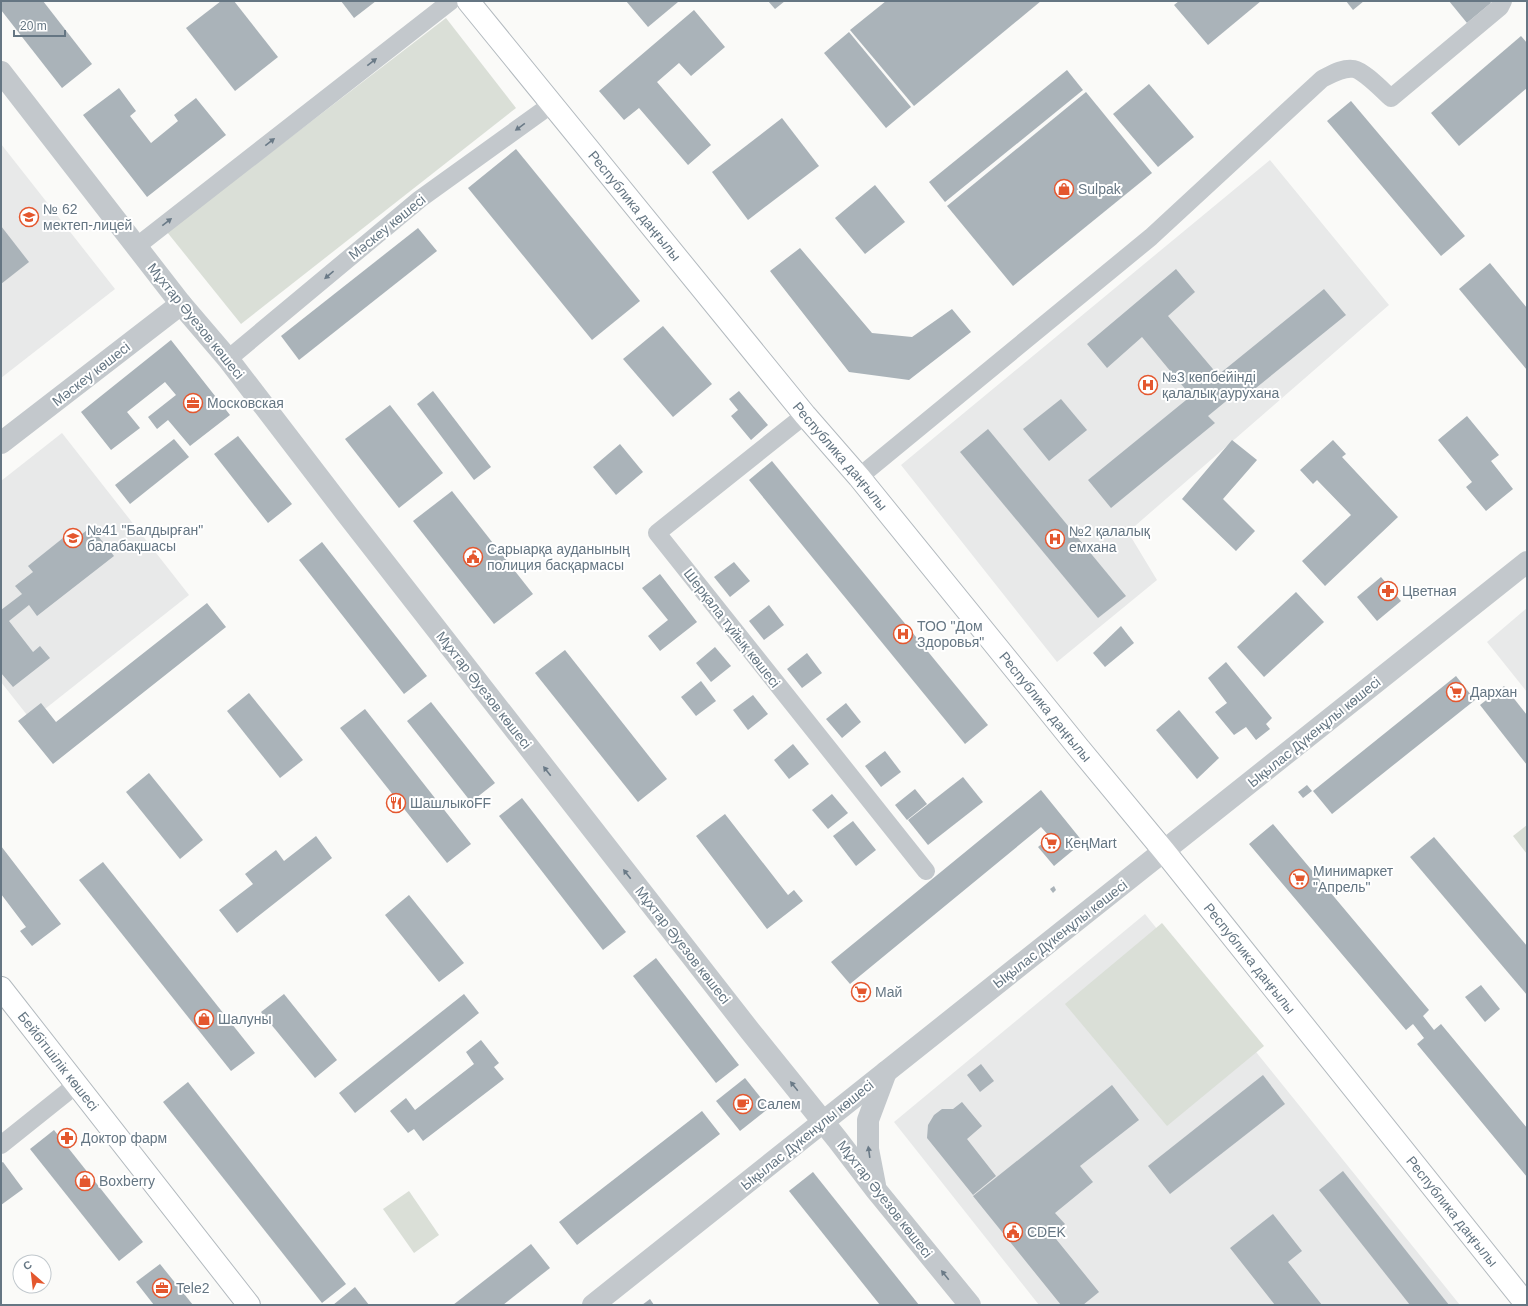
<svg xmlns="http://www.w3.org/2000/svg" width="1528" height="1306" viewBox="0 0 1528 1306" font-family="Arial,sans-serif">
	<rect width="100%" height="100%" fill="#fafaf8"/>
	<g fill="#e8e9e9">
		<path d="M 1,144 L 115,289 L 1,378 Z"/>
		<path d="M 1270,160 L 1389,305 L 1128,532 L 1157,580 L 1057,662 L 901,465 Z"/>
		<path d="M 62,433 L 189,595 L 31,720 L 1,682 L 1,481 Z"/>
		<path d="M 1527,608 L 1527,692 L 1487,642 Z"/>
		<path d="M 1145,914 L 1460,1305 L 1039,1305 L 894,1122 Z"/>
	</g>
	<g fill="#dadfd7">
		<path d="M 446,18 L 516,108 L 241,324 L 167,232 Z"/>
		<path d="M 1527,825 L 1527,854 L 1513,836 Z"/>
		<path d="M 1162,923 L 1264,1046 L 1167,1126 L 1065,1004 Z"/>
		<path d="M 409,1191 L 439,1235 L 414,1253 L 383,1209 Z"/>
	</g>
	<g fill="#aab3b9">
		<path d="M 1,1 L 43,1 L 92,64 L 62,88 L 1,10 Z"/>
		<path d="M 221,1 L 234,1 L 278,57 L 235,91 L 186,28 Z"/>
		<path d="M 341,1 L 376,1 L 354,18 Z"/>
		<path d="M 626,1 L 677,1 L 678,2 L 648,27 Z"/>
		<path d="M 768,1 L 785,1 L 775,9 Z"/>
		<path d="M 886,1 L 1041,1 L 914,106 L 850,30 Z"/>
		<path d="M 1179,1 L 1261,1 L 1208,45 L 1174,5 Z"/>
		<path d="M 1346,1 L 1364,1 L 1353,10 Z"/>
		<path d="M 1449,1 L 1490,1 L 1491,3 L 1467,23 Z"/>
		<path d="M 694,10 L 725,47 L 691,76 L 679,63 L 657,82 L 711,145 L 688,165 L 639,108 L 624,120 L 599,91 Z"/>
		<path d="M 849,32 L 911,107 L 886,128 L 824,53 Z"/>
		<path d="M 1521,36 L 1527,43 L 1527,88 L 1459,146 L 1431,113 Z"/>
		<path d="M 1067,70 L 1083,90 L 945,202 L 929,182 Z"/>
		<path d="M 1149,84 L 1194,137 L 1158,167 L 1113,114 Z"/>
		<path d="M 119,88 L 136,111 L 130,116 L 151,143 L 178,121 L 174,115 L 196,98 L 226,135 L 147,197 L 83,115 Z"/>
		<path d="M 1086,92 L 1152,173 L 1013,286 L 947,206 Z"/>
		<path d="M 1351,101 L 1465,236 L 1441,256 L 1327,121 Z"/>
		<path d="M 782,118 L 819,166 L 748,220 L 712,172 Z"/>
		<path d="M 516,149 L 640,301 L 592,340 L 468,188 Z"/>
		<path d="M 875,185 L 905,222 L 865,254 L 835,218 Z"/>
		<path d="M 1,226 L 29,262 L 1,284 Z"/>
		<path d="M 418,228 L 437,251 L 299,360 L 281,336 Z"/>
		<path d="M 800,248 L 872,333 L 912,337 L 952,309 L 971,332 L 909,380 L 849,372 L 770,271 Z"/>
		<path d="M 1490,263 L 1527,308 L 1527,370 L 1459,289 Z"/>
		<path d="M 1176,269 L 1195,292 L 1168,316 L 1218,375 L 1324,289 L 1346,315 L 1241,400 L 1236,393 L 1208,416 L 1215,423 L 1111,508 L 1088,480 L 1191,396 L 1142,337 L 1107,368 L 1087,344 Z"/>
		<path d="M 663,326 L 712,384 L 673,417 L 623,359 Z"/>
		<path d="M 171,340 L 230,415 L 190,446 L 168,420 L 157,429 L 148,417 L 176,395 L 165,382 L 127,412 L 140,428 L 111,450 L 81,412 Z"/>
		<path d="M 433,391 L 491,467 L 474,480 L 417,404 Z"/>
		<path d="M 739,391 L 768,425 L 751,440 L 731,416 L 738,410 L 729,399 Z"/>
		<path d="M 1061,399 L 1087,430 L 1049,461 L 1023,429 Z"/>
		<path d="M 390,405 L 443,473 L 399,508 L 345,439 Z"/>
		<path d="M 1467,416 L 1499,455 L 1491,461 L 1513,489 L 1486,511 L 1466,487 L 1472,482 L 1438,440 Z"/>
		<path d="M 988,429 L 1126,596 L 1098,618 L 960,452 Z"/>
		<path d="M 238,436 L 292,504 L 268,523 L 214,454 Z"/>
		<path d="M 174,439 L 189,457 L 130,504 L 115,485 Z"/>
		<path d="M 1232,440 L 1257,460 L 1223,499 L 1255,531 L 1236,551 L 1182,499 Z"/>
		<path d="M 1333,440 L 1346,454 L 1342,457 L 1398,517 L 1325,586 L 1302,561 L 1351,515 L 1317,480 L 1313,484 L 1300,470 Z"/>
		<path d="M 620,444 L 643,472 L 616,495 L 593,467 Z"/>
		<path d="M 772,461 L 988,725 L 965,744 L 749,480 Z"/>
		<path d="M 452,491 L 533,594 L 494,624 L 413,521 Z"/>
		<path d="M 91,527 L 114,556 L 37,616 L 29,605 L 9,621 L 33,652 L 40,646 L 50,658 L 13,687 L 1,673 L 1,610 L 22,594 L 15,586 L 33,572 L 28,566 L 68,534 L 73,541 Z"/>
		<path d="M 322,542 L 427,676 L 404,694 L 299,560 Z"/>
		<path d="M 734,562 L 750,581 L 730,597 L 714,577 Z"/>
		<path d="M 660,574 L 697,622 L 660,651 L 648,636 L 668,620 L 642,588 Z"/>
		<path d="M 1381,577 L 1401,601 L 1377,621 L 1357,597 Z"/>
		<path d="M 1296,592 L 1324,622 L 1264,677 L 1237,647 Z"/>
		<path d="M 207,603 L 226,627 L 53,764 L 18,721 L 41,703 L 56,722 Z"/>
		<path d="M 769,605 L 784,625 L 764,640 L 749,621 Z"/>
		<path d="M 1121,626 L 1134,643 L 1105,667 L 1093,653 Z"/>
		<path d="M 715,647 L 731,666 L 711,682 L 696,663 Z"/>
		<path d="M 565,650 L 667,779 L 638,802 L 535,673 Z"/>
		<path d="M 807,653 L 822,673 L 802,688 L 787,669 Z"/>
		<path d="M 1226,662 L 1272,718 L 1266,724 L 1270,729 L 1256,740 L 1246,727 L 1234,735 L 1215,712 L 1227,703 L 1208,678 Z"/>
		<path d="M 1456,676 L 1475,700 L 1332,814 L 1313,791 Z"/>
		<path d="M 701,681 L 716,701 L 696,716 L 681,697 Z"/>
		<path d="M 1504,686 L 1527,715 L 1527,765 L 1480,705 Z"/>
		<path d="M 249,693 L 303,760 L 280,778 L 227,711 Z"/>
		<path d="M 753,695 L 768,714 L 748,730 L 733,710 Z"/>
		<path d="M 431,702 L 495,783 L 471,802 L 407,721 Z"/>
		<path d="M 846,703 L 861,722 L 842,738 L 826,719 Z"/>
		<path d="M 365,709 L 471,844 L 447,863 L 340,728 Z"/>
		<path d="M 1179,710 L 1219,758 L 1197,779 L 1156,730 Z"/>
		<path d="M 793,744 L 809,764 L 789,779 L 774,760 Z"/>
		<path d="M 885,751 L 901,772 L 881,787 L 865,766 Z"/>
		<path d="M 149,773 L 203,840 L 180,859 L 126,792 Z"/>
		<path d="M 963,777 L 983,802 L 928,845 L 908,820 Z"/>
		<path d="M 1307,785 L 1312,791 L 1303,798 L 1298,792 Z"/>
		<path d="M 915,789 L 927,804 L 907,820 L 895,805 Z"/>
		<path d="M 1041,790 L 1083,842 L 1054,866 L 1038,847 L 1050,837 L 1041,827 L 850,984 L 831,962 Z"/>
		<path d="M 832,794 L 848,813 L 828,829 L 812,810 Z"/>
		<path d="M 522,798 L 626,932 L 603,950 L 499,816 Z"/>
		<path d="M 725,814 L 788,895 L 794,890 L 803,901 L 767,929 L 696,836 Z"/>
		<path d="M 853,821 L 876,850 L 856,866 L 833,836 Z"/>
		<path d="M 1273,824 L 1429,1010 L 1423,1016 L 1434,1030 L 1441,1024 L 1527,1128 L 1527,1177 L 1417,1044 L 1424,1038 L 1413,1024 L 1406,1030 L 1249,844 Z"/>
		<path d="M 316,836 L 332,858 L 237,933 L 219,910 L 253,884 L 245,874 L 276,850 L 284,861 Z"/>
		<path d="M 1434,837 L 1527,946 L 1527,995 L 1410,857 Z"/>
		<path d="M 1,846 L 61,924 L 32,946 L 20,931 L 26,927 L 1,894 Z"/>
		<path d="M 103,862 L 255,1053 L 231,1071 L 79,880 Z"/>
		<path d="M 1054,886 L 1056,890 L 1053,893 L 1050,889 Z"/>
		<path d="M 409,895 L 464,963 L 439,982 L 385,915 Z"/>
		<path d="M 656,958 L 739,1065 L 716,1083 L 633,976 Z"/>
		<path d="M 1481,985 L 1500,1009 L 1485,1022 L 1465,997 Z"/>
		<path d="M 284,994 L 337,1060 L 315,1078 L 261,1012 Z"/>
		<path d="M 464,994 L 479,1013 L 355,1113 L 339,1093 Z"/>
		<path d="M 481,1040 L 499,1063 L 494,1067 L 504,1079 L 423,1141 L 414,1129 L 408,1133 L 390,1111 L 406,1098 L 415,1110 L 474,1064 L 466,1052 Z"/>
		<path d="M 981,1064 L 994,1081 L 980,1092 L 967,1075 Z"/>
		<path d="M 1263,1075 L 1285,1104 L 1170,1194 L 1148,1166 Z"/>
		<path d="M 745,1078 L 769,1108 L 740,1131 L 716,1101 Z"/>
		<path d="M 188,1082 L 346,1284 L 322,1303 L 163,1102 Z"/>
		<path d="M 1112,1085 L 1139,1120 L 1080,1166 L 1093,1182 L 1055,1213 L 1065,1224 L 1052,1234 L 1099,1292 L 1083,1305 L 1061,1305 L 973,1196 Z"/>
		<path d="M 962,1102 L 982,1126 L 967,1139 L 996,1176 L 973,1195 L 927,1138 L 928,1125 L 934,1115 L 942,1109 L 953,1109 Z"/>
		<path d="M 702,1111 L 720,1134 L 577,1245 L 559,1222 Z"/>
		<path d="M 54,1130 L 143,1242 L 119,1261 L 30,1149 Z"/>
		<path d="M 3,1162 L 23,1189 L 1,1205 L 1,1163 Z"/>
		<path d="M 1343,1171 L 1449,1305 L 1410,1305 L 1319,1190 Z"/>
		<path d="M 813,1172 L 919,1305 L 880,1305 L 789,1191 Z"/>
		<path d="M 1273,1214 L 1302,1251 L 1288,1262 L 1322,1305 L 1275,1305 L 1230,1248 Z"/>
		<path d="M 531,1244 L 550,1268 L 503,1305 L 453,1305 Z"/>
		<path d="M 160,1264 L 193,1305 L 154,1305 L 136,1282 Z"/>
		<path d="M 355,1287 L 369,1305 L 333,1305 Z"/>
		<path d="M 650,1299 L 654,1305 L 642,1305 Z"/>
	</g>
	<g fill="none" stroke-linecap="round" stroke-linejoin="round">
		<g stroke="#b3babf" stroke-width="24">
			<g id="secondary">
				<path id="s1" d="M 468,1 L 805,415 L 859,477 L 1078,747 L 1164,851 L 1527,1305"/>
				<path id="s2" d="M 1,988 L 249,1305"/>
			</g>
		</g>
		<g stroke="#c3c8cc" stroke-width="18">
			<path d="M 137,246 L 451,1"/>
			<path d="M 228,359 L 420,199 L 552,104"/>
			<path d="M 805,415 L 657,533 L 926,871"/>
			<path d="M 859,477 L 1151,237 L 1322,79 C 1332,74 1343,67 1354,69 C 1364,71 1383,91 1391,98 L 1500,7 L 1503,1"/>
			<path d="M 1,1145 L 76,1085"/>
		</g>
		<g stroke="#c3c8cc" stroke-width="22">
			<path d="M 1,72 L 181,304 L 228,359 L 346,513 L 750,1031 L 837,1139 L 876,1190 L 970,1305"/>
			<path d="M 1,443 L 181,304"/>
			<path d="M 875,1185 L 868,1149 L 868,1120 L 886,1072"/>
			<path d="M 593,1305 L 1527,562"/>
		</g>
		<use href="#secondary" stroke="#fff" stroke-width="22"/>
	</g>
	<defs><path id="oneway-solid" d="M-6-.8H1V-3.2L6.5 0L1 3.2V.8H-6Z"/></defs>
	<g fill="#6a7a87">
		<use href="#oneway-solid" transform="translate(372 62) rotate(-38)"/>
		<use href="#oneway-solid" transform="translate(520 127) rotate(144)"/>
		<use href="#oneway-solid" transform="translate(270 142) rotate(-38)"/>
		<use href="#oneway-solid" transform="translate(167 222) rotate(-38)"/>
		<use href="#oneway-solid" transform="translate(329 275) rotate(140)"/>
		<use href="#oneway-solid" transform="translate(547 771) rotate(-128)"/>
		<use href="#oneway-solid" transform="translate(627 874) rotate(-128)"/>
		<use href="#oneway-solid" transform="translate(794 1086) rotate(-129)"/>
		<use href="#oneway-solid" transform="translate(869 1152) rotate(-98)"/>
		<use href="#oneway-solid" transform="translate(945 1275) rotate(-129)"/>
	</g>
	<defs>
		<g id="shop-ring" transform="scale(1)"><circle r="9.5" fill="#fff" stroke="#e4572e" stroke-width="1.5"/><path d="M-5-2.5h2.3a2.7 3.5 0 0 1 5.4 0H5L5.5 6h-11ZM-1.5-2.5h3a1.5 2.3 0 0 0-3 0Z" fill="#e4572e"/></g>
		<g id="school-ring" transform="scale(1)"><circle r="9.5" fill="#fff" stroke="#e4572e" stroke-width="1.5"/><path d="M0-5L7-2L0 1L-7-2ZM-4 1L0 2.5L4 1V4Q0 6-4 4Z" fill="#e4572e"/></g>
		<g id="hospital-ring" transform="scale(1)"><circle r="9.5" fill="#fff" stroke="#e4572e" stroke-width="1.5"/><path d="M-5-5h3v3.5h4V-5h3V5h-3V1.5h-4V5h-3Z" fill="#e4572e"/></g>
		<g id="office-ring" transform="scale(1)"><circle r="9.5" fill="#fff" stroke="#e4572e" stroke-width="1.5"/><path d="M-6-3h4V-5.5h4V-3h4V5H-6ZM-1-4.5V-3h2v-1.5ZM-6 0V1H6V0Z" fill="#e4572e"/></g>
		<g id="civic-ring" transform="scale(1)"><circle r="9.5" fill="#fff" stroke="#e4572e" stroke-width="1.5"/><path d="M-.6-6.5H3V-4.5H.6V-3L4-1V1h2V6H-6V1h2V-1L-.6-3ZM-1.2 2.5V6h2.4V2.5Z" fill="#e4572e"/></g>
		<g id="pharmacy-ring" transform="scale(1)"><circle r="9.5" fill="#fff" stroke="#e4572e" stroke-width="1.5"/><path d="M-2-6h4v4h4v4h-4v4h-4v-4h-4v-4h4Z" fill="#e4572e"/></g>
		<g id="supermarket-ring" transform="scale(1)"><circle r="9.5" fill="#fff" stroke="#e4572e" stroke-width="1.5"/><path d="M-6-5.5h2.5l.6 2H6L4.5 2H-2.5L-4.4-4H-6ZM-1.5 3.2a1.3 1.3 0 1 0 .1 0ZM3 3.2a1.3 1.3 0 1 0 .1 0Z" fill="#e4572e"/></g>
		<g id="restaurant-ring" transform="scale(1)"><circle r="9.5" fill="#fff" stroke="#e4572e" stroke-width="1.5"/><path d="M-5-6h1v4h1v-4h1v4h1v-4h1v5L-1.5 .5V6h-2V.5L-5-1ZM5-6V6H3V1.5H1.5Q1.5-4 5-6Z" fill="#e4572e"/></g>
		<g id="cafe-ring" transform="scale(1)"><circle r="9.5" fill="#fff" stroke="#e4572e" stroke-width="1.5"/><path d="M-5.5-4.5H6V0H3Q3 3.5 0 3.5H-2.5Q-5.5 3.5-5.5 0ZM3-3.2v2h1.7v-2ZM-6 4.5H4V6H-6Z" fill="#e4572e"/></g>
	</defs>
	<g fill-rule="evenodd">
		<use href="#shop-ring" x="1064" y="189"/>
		<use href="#school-ring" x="29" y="217"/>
		<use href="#hospital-ring" x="1148" y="385"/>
		<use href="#office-ring" x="193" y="403"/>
		<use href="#school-ring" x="73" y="538"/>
		<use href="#hospital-ring" x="1055" y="539"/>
		<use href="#civic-ring" x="473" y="557"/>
		<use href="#pharmacy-ring" x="1388" y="591"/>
		<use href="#hospital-ring" x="903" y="634"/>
		<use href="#supermarket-ring" x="1456" y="692"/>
		<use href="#restaurant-ring" x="396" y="803"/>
		<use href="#supermarket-ring" x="1051" y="843"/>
		<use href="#supermarket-ring" x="1299" y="879"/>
		<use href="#supermarket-ring" x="861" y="992"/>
		<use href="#shop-ring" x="204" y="1019"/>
		<use href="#cafe-ring" x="743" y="1104"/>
		<use href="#pharmacy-ring" x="67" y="1138"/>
		<use href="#shop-ring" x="85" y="1181"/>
		<use href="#civic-ring" x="1013" y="1232"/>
		<use href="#office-ring" x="162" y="1288"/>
	</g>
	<g text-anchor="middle" stroke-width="4" stroke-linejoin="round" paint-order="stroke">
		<g font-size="14" fill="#657683" stroke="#fff" text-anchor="start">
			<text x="1078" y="194">Sulpak</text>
			<text x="43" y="214">№ 62<tspan x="43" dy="16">мектеп-лицей</tspan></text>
			<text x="1162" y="382">№3 көпбейінді<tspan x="1162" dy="16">қалалық аурухана</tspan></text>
			<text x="207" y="408">Московская</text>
			<text x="87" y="535">№41 "Балдырған"<tspan x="87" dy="16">балабақшасы</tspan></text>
			<text x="1069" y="536">№2 қалалық<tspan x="1069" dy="16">емхана</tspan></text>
			<text x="487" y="554">Сарыарқа ауданының<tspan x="487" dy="16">полиция басқармасы</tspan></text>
			<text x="1402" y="596">Цветная</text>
			<text x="917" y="631">ТОО "Дом<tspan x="917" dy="16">Здоровья"</tspan></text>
			<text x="1470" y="697">Дархан</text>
			<text x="410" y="808">ШашлыкoFF</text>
			<text x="1065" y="848">КеңMart</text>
			<text x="1313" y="876">Минимаркет<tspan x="1313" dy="16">"Апрель"</tspan></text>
			<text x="875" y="997">Май</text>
			<text x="218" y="1024">Шалуны</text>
			<text x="757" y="1109">Салем</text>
			<text x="81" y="1143">Доктор фарм</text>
			<text x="99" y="1186">Boxberry</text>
			<text x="1027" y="1237">CDEK</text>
			<text x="176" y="1293">Tele2</text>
		</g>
		<g font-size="14" fill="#657683" stroke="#fff">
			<text dy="5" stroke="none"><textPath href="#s1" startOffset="264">Республика даңғылы</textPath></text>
			<text transform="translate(387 227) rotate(-39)" y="5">Мәскеу көшесі</text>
			<text transform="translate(196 321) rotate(51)" y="5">Мұхтар Әуезов көшесі</text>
			<text transform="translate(91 374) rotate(-38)" y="5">Мәскеу көшесі</text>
			<text dy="5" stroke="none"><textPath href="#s1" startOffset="588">Республика даңғылы</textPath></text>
			<text transform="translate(732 628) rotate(52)" y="5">Шерқала тұйық көшесі</text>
			<text transform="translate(484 690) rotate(52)" y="5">Мұхтар Әуезов көшесі</text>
			<text dy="5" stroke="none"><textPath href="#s1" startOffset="912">Республика даңғылы</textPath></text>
			<text transform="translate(1314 732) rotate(-39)" y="5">Ықылас Дүкенұлы көшесі</text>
			<text transform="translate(1060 934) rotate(-38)" y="5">Ықылас Дүкенұлы көшесі</text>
			<text transform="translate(683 945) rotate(52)" y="5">Мұхтар Әуезов көшесі</text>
			<text dy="5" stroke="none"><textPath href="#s1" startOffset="1236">Республика даңғылы</textPath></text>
			<text dy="5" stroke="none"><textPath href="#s2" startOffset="93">Бейбітшілік көшесі</textPath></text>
			<text transform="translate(807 1135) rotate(-39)" y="5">Ықылас Дүкенұлы көшесі</text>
			<text transform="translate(885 1199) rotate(52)" y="5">Мұхтар Әуезов көшесі</text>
			<text dy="5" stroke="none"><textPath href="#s1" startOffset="1560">Республика даңғылы</textPath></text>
		</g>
	</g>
	<rect width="1528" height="1306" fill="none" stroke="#657683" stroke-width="4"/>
	<g transform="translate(32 1274) rotate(332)"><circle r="19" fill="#ffffff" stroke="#c1c8cd"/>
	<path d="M0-3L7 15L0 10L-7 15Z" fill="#e4572e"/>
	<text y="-6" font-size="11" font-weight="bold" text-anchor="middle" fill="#657683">С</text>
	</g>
	<path d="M14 30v6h51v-6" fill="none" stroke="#657683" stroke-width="2"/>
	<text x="20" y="30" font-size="12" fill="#657683" stroke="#ffffff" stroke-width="3" paint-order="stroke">20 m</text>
</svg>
